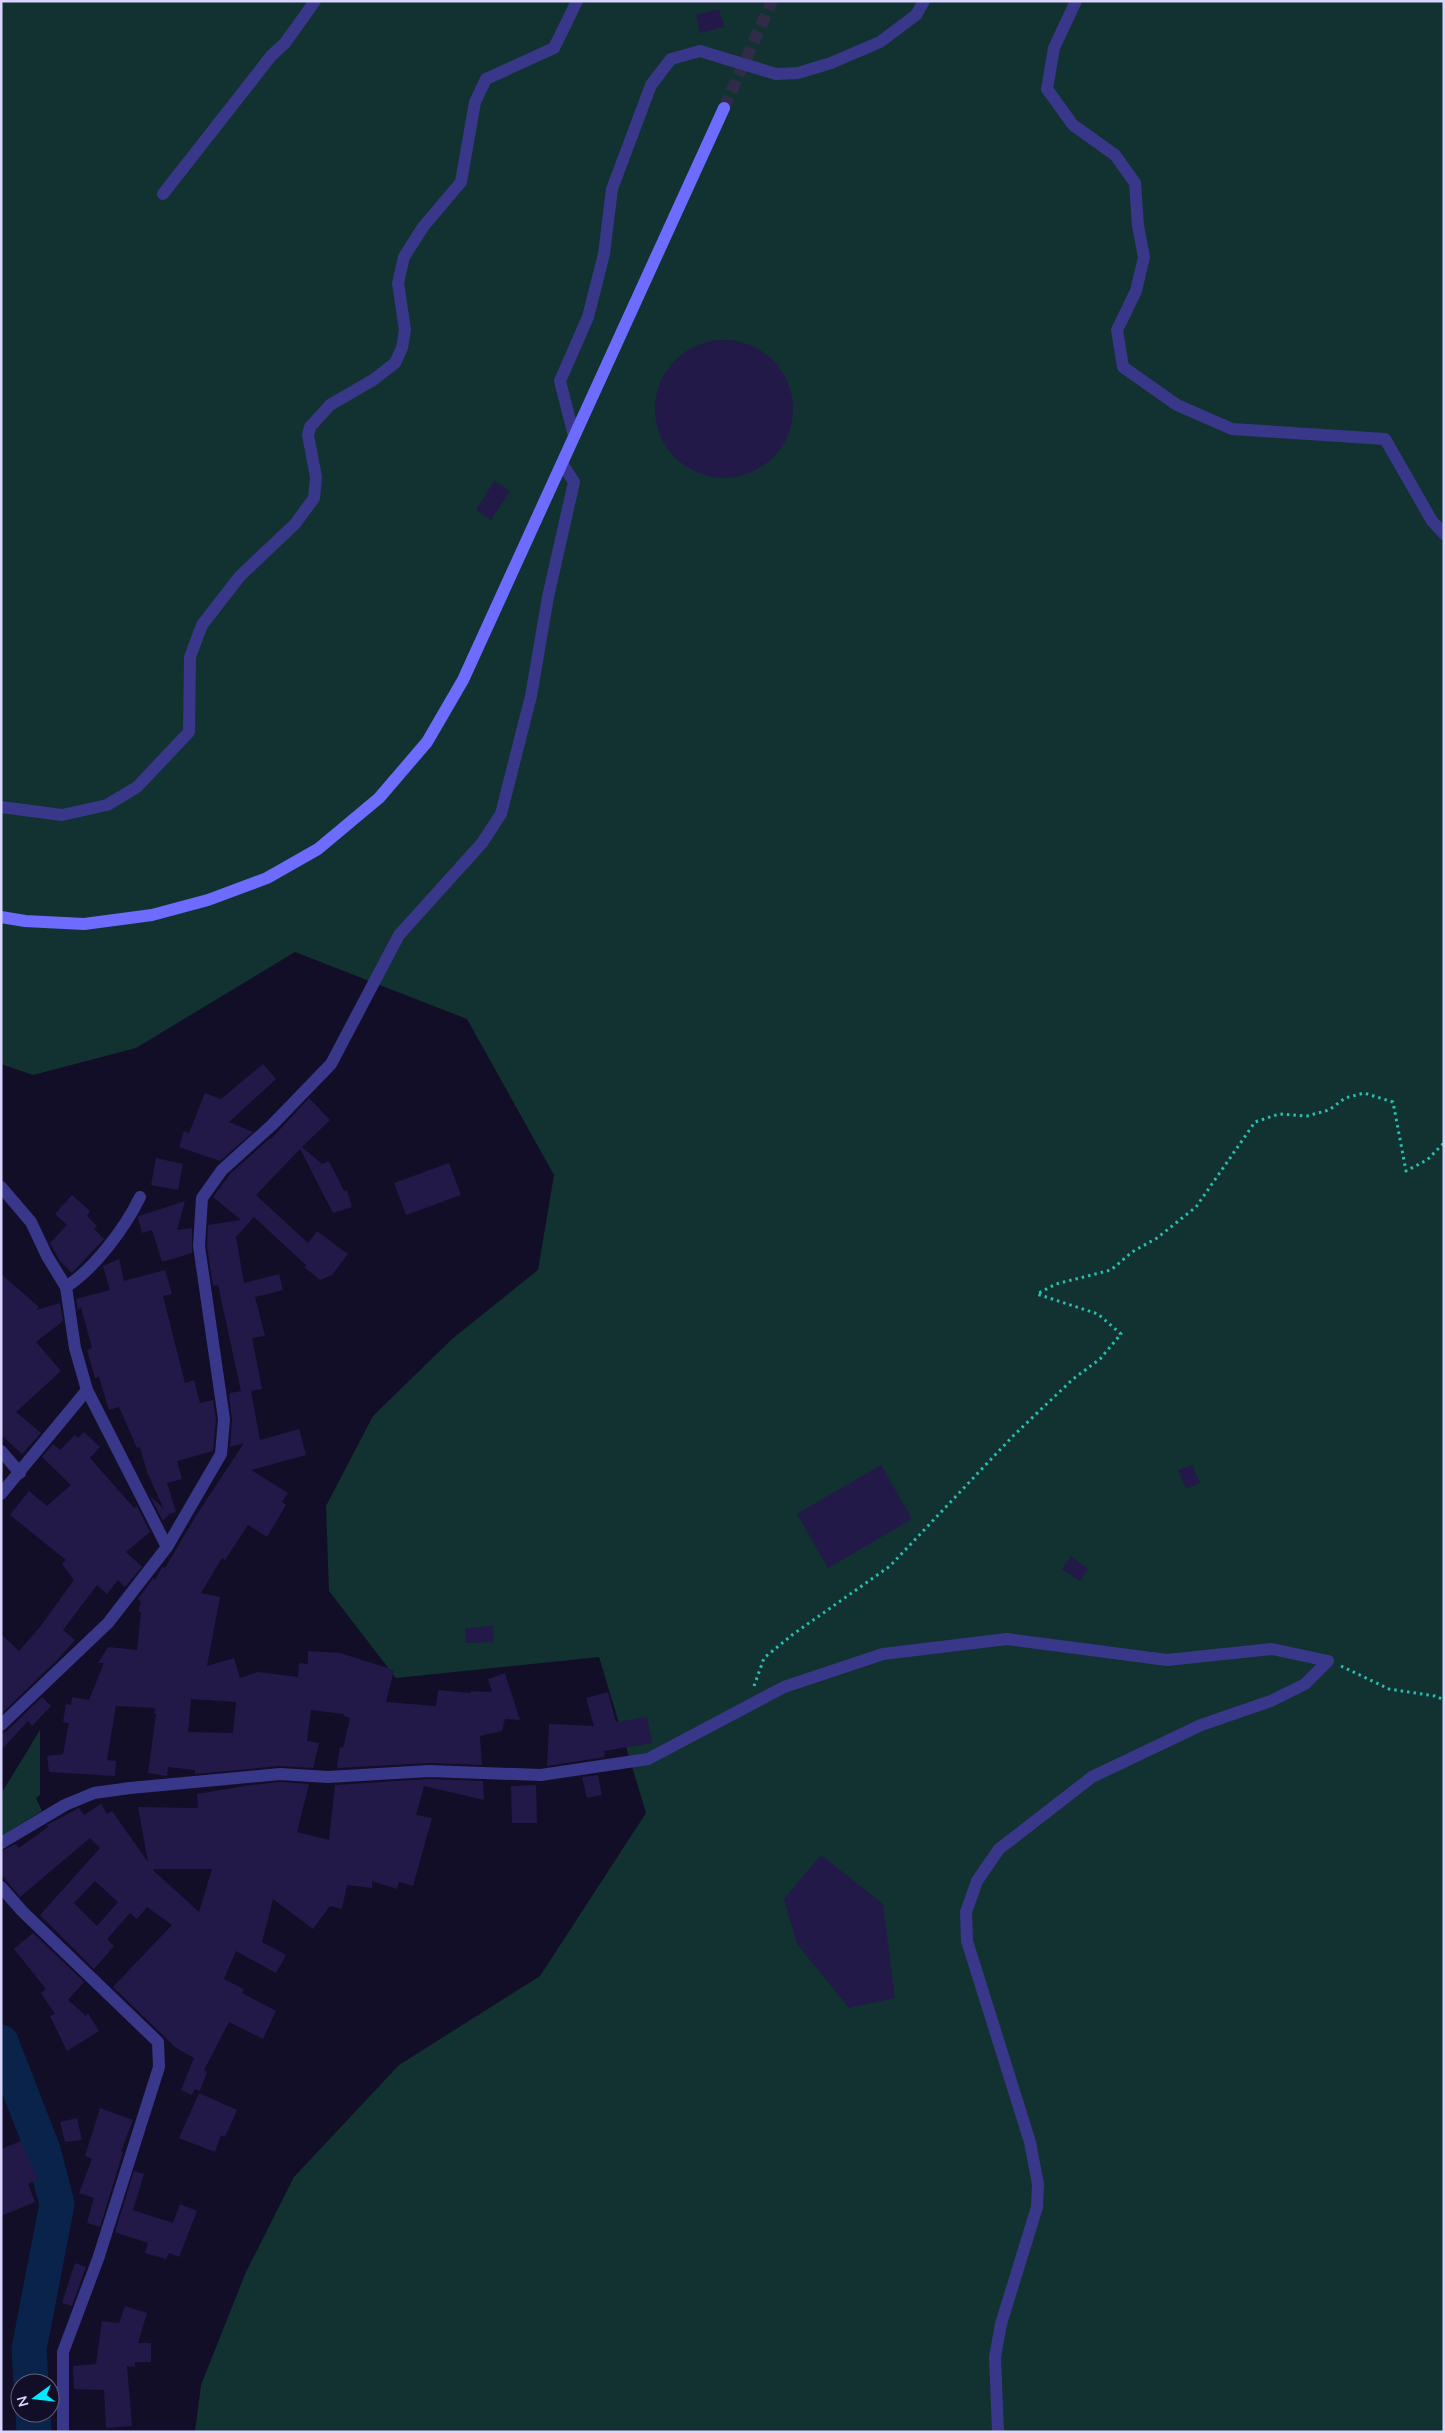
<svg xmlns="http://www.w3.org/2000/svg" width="1445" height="2433" viewBox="0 0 1445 2433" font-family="Mulish,sans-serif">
	<rect width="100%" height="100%" fill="#120e27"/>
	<g fill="#113230">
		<path d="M 1,1 L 1444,1 L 1444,2432 L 195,2432 L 201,2385 L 246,2272 L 294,2177 L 399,2065 L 540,1976 L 646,1813 L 599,1657 L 396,1678 L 329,1591 L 326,1506 L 373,1416 L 452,1339 L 538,1270 L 554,1175 L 467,1019 L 295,952 L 136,1048 L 33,1075 L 1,1064 Z"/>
		<path d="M 40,1730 L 40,1795 L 36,1798 L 42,1811 L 1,1836 L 1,1794 Z"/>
	</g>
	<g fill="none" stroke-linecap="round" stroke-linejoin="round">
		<g stroke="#0a234b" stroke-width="35">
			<path d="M 1,2042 L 43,2150 L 57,2204 L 29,2349 L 31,2383"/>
			<path d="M 33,2413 L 34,2432"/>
		</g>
	</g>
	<g fill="#221949" fill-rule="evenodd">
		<path d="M 719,9 L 724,27 L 700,33 L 696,15 Z"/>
		<circle cx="724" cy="409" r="69"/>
		<path d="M 494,481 L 510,491 L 491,520 L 476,510 Z"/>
		<path d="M 263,1064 L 276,1079 L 229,1122 L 253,1132 L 220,1161 L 179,1147 L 184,1131 L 189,1133 L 205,1093 L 221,1099 Z"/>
		<path d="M 309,1098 L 330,1120 L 302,1147 L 322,1164 L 329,1161 L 344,1191 L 347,1190 L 352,1207 L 333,1213 L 300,1149 L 256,1195 L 308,1243 L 317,1231 L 348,1254 L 332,1275 L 320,1280 L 304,1267 L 307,1266 L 254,1217 L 236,1237 L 244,1283 L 279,1274 L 283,1290 L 255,1297 L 265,1336 L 252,1338 L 262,1389 L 251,1391 L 260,1440 L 299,1429 L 306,1455 L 251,1470 L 288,1493 L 282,1502 L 286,1505 L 267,1537 L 248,1525 L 225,1560 L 222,1558 L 201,1593 L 220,1597 L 207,1666 L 234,1658 L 240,1678 L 258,1672 L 298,1677 L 299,1663 L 308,1664 L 308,1651 L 340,1653 L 394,1670 L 386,1702 L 436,1706 L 438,1690 L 471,1693 L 471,1691 L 492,1692 L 488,1679 L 505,1673 L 520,1720 L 505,1719 L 502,1731 L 480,1736 L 482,1765 L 429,1763 L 337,1768 L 340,1747 L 343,1748 L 350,1718 L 344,1716 L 344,1714 L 311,1710 L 307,1741 L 319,1743 L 313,1768 L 279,1766 L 195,1774 L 195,1770 L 168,1767 L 167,1776 L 148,1773 L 156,1714 L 154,1713 L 155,1708 L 116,1706 L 107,1760 L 116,1761 L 115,1776 L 49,1772 L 47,1756 L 63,1754 L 69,1723 L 63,1722 L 66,1704 L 71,1705 L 72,1697 L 89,1700 L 104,1663 L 98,1663 L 108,1647 L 137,1650 L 141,1612 L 138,1611 L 141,1602 L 138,1599 L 153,1578 L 155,1580 L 162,1567 L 165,1568 L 197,1514 L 244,1443 L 230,1447 L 232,1419 L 229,1396 L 230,1393 L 241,1391 L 218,1285 L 213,1286 L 207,1246 L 208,1225 L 241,1220 L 213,1197 L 231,1173 L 269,1139 L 271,1139 ZM 191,1699 L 236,1702 L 233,1733 L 188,1732 Z"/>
		<path d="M 156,1158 L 183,1164 L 178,1190 L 151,1185 Z"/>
		<path d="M 449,1163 L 461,1195 L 406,1215 L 394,1183 Z"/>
		<path d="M 72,1195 L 90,1211 L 87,1216 L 97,1226 L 94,1229 L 104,1239 L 72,1273 L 60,1261 L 50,1243 L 67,1225 L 55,1214 Z"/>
		<path d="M 185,1201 L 177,1230 L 192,1228 L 192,1253 L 162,1262 L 152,1230 L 142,1233 L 138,1218 L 139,1216 Z"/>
		<path d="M 119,1259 L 124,1281 L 165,1270 L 172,1294 L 163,1296 L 185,1383 L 194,1380 L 200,1403 L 213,1400 L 216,1419 L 213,1451 L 177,1461 L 182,1479 L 167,1483 L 176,1512 L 169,1514 L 163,1521 L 150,1496 L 164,1509 L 147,1472 L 140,1447 L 137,1448 L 119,1407 L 109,1410 L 99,1377 L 95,1378 L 87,1350 L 92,1348 L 81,1307 L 78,1310 L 76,1299 L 110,1290 L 103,1266 Z"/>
		<path d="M 1,1274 L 39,1307 L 36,1310 L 60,1303 L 63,1321 L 36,1342 L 61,1371 L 16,1412 L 41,1433 L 22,1454 L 1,1435 Z"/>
		<path d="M 84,1432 L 100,1447 L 90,1458 L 134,1508 L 137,1506 L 150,1532 L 126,1552 L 142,1567 L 125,1587 L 118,1580 L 107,1594 L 97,1585 L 63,1630 L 75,1640 L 58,1659 L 1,1714 L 1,1634 L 19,1651 L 40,1627 L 74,1580 L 62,1564 L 66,1560 L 10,1515 L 29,1491 L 47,1506 L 71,1485 L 42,1457 L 53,1444 L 60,1450 L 75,1435 L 78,1438 Z"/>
		<path d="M 881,1465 L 912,1519 L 828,1568 L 797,1514 Z"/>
		<path d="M 1192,1465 L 1200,1483 L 1186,1489 L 1178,1470 Z"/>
		<path d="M 1071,1556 L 1088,1569 L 1080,1581 L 1062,1569 Z"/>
		<path d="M 493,1626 L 494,1642 L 466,1643 L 465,1628 Z"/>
		<path d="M 608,1692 L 616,1722 L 647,1717 L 652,1743 L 604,1751 L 605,1757 L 547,1766 L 549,1724 L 594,1726 L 586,1698 Z"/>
		<path d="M 42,1697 L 51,1706 L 32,1726 L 28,1721 L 1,1750 L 1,1733 L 7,1731 Z"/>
		<path d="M 598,1775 L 602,1795 L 587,1798 L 582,1777 Z"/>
		<path d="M 429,1779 L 483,1781 L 484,1800 L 424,1786 L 416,1815 L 432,1818 L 413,1886 L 399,1882 L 397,1889 L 372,1881 L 372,1888 L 347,1885 L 342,1909 L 330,1906 L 313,1929 L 273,1899 L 262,1942 L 286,1955 L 276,1973 L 236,1951 L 224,1979 L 244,1989 L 242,1993 L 276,2011 L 263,2039 L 229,2022 L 204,2070 L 207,2072 L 200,2091 L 195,2089 L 192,2095 L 181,2090 L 194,2058 L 176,2048 L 113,1987 L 172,1925 L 147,1907 L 137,1919 L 130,1913 L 107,1939 L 114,1946 L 94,1969 L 40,1915 L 100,1848 L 90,1838 L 20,1897 L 1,1874 L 1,1851 L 16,1844 L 19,1848 L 48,1827 L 47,1825 L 79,1808 L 84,1815 L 101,1804 L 107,1814 L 112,1811 L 148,1862 L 138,1807 L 198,1808 L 197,1794 L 245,1786 L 243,1786 L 280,1782 L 309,1784 L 297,1832 L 329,1840 L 335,1785 ZM 153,1869 L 212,1869 L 199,1912 L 154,1871 ZM 95,1881 L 118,1902 L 97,1926 L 74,1903 Z"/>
		<path d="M 536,1785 L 537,1823 L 512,1823 L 511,1786 Z"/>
		<path d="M 821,1855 L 883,1904 L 895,1998 L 849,2008 L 797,1944 L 784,1899 Z"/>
		<path d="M 33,1933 L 84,1982 L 68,2000 L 86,2016 L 88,2013 L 99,2031 L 67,2051 L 50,2016 L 55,2014 L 41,1993 L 46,1989 L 14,1949 Z"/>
		<path d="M 199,2093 L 237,2110 L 225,2137 L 221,2135 L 215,2152 L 179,2138 Z"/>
		<path d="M 100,2108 L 133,2120 L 121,2151 L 123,2152 L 100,2227 L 87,2223 L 94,2198 L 79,2193 L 92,2159 L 85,2156 Z"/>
		<path d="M 77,2118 L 82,2140 L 65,2142 L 60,2122 Z"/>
		<path d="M 21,2141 L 38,2180 L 28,2184 L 35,2202 L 1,2216 L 1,2149 Z"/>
		<path d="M 134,2171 L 144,2174 L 133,2210 L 173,2223 L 180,2204 L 197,2211 L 179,2257 L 169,2253 L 166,2259 L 145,2253 L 148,2243 L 115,2232 Z"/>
		<path d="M 75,2263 L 86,2267 L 72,2306 L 62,2303 Z"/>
		<path d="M 125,2306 L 147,2313 L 138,2343 L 151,2343 L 151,2362 L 135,2362 L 135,2367 L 127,2366 L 132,2426 L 106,2428 L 104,2390 L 74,2389 L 73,2366 L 96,2364 L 102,2321 L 119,2323 Z"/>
	</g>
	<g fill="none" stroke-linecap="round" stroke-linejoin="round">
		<path stroke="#302c47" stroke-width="12" stroke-dasharray="12 6" stroke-linecap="butt" d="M 724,108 L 772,1"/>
		<g stroke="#29beb2" stroke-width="3" stroke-dasharray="2.5 4" stroke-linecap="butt">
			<path d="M 1341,1666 L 1389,1689 L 1435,1696 L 1444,1700"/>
			<path d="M 754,1686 L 764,1658 L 792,1635 L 890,1566 L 1013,1436 L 1073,1379 L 1100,1359 L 1121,1334 L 1098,1314 L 1037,1294 L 1056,1284 L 1111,1270 L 1132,1252 L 1157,1238 L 1196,1207 L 1255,1122 L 1279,1114 L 1307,1116 L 1329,1110 L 1345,1098 L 1364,1093 L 1393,1102 L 1406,1171 L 1427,1160 L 1444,1143"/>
		</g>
		<g stroke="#393789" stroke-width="12">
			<path d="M 1076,1 L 1054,48 L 1047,89 L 1073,125 L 1115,155 L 1135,183 L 1138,226 L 1144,257 L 1136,291 L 1117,330 L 1123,367 L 1177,405 L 1232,429 L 1385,439 L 1432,521 L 1444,534"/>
			<path d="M 163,194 L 271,56 L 285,43 L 315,1"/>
			<path d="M 574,436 L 560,381 L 588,317 L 604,254 L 612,189 L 651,85 L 671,59 L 700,51 L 776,74 L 798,73 L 831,63 L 880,42 L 916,15 L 924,1"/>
			<path d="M 1,807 L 62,815 L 107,805 L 137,787 L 189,732 L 190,657 L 202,625 L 240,576 L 295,524 L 314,498 L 316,477 L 308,435 L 310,427 L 330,405 L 373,380 L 395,363 L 402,348 L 405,330 L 398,283 L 404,257 L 423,227 L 461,182 L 475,102 L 486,79 L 554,48 L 577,1"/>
			<path d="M 1,1187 L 31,1222 L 47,1256 L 66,1287 L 75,1348 L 87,1390 L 167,1547"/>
			<path d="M 66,1287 C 95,1268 125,1228 140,1197"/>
			<path d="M 1,1451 L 20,1473"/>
			<path d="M 1,1494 L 87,1390"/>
			<path d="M 1,1725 L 108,1623 L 167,1547 L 221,1454 L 224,1419 L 199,1246 L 202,1198 L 222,1170 L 272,1125 L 331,1064 L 399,935 L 482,843 L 501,814 L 531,696 L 548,597 L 574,482 L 563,465"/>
			<path d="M 1,1843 L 65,1805 L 94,1793 L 130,1788 L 280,1774 L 328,1777 L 429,1771 L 541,1775 L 648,1759 L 784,1687 L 883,1654 L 1007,1639 L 1167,1660 L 1272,1649 L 1328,1661"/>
			<path d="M 1,1887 L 22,1911 L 158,2042 L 159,2067 L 98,2259 L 63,2352 L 63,2432"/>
			<path d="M 998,2432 L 995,2357 L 1001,2324 L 1037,2207 L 1038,2184 L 1030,2142 L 967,1941 L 966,1912 L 977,1881 L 999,1849 L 1092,1777 L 1201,1725 L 1271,1701 L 1305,1684 L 1328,1661"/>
		</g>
		<path stroke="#6d6cff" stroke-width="12" d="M 1,917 L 25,921 L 84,924 L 152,915 L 208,900 L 267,878 L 318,849 L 379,798 L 427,742 L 463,680 L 724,108"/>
	</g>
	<rect width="1445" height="2433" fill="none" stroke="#d9d5ff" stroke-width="5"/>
	<g transform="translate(35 2398) rotate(255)"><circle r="24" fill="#120e27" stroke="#625e7d"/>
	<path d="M0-4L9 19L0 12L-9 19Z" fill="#01ebff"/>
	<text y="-8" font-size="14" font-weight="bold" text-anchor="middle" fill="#d9d5ff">N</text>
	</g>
</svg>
